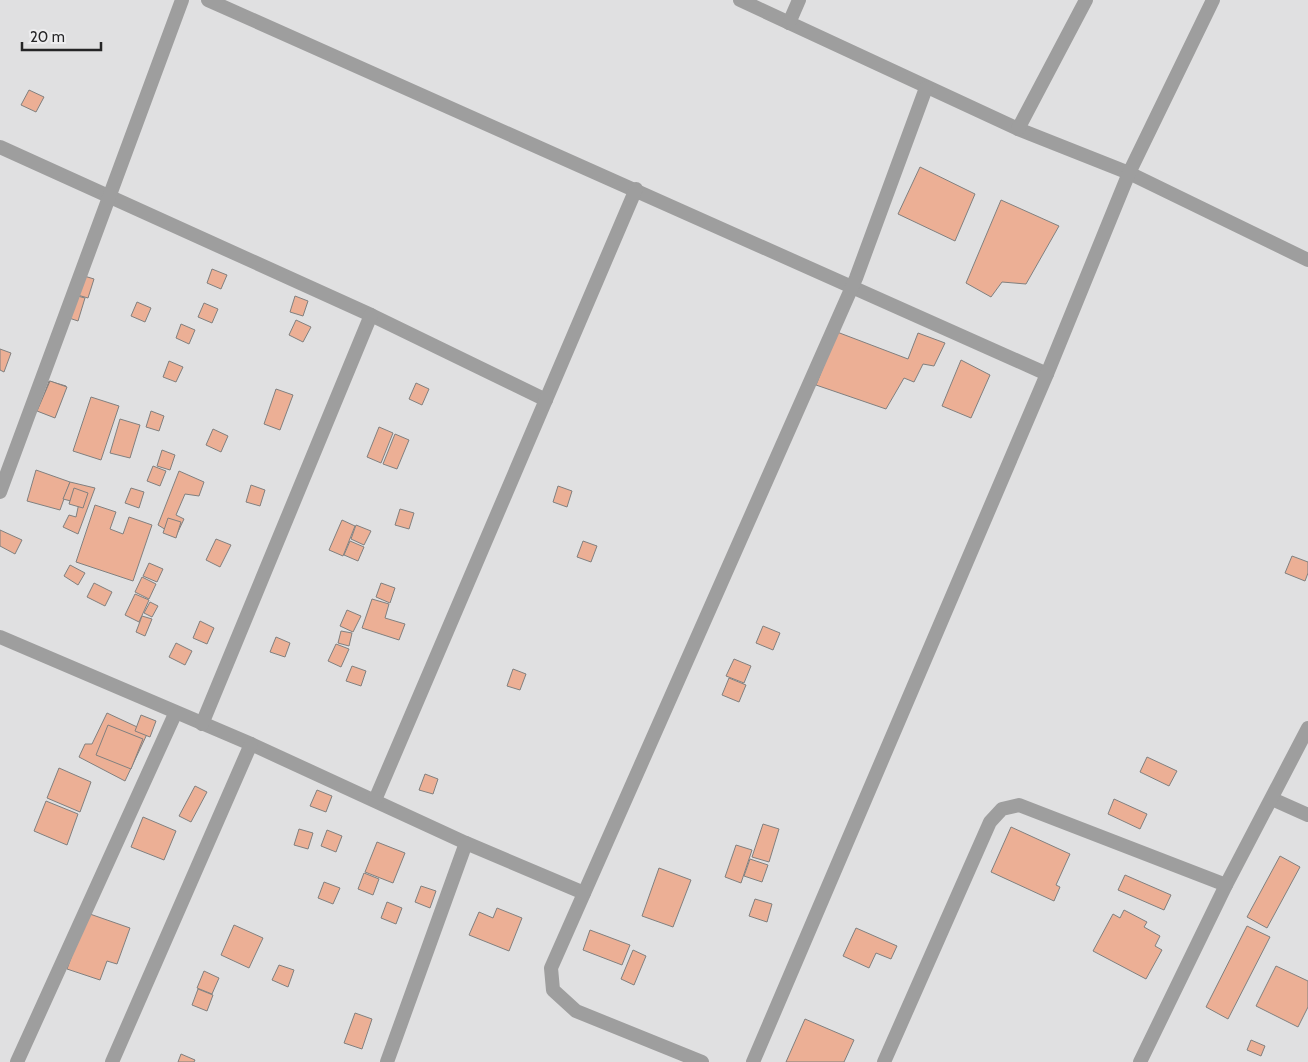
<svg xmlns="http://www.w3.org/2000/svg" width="1308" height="1062" viewBox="0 0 1308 1062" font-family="Cabin,sans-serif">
	<rect width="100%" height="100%" fill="#e0e0e1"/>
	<g fill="#ecaf95" stroke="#81807f">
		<path d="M 29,90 L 44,97 L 36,112 L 21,105 Z"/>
		<path d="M 920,167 L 975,194 L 955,241 L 898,214 Z"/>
		<path d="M 1001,200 L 1059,226 L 1026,284 L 1002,282 L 991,297 L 966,283 Z"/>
		<path d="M 212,269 L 227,275 L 221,289 L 207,283 Z"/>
		<path d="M 81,275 L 94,279 L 88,298 L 74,294 Z"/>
		<path d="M 74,295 L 85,298 L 78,321 L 66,317 Z"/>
		<path d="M 295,296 L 308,301 L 303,316 L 290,312 Z"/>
		<path d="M 137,302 L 151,308 L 145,322 L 131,316 Z"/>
		<path d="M 204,303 L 218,309 L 212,323 L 198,317 Z"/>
		<path d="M 296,320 L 311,327 L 303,342 L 289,335 Z"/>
		<path d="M 181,324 L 195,330 L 189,344 L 176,338 Z"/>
		<path d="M 837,332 L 908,359 L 918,333 L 945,343 L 934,366 L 923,364 L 914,382 L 904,378 L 886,409 L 816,385 Z"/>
		<path d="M 0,349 L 11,353 L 4,372 L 0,370 Z"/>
		<path d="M 961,360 L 990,375 L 971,418 L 942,406 Z"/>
		<path d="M 169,361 L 183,367 L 176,382 L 163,377 Z"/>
		<path d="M 49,381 L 66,386 L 55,417 L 38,411 Z"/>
		<path d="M 50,381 L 67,387 L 55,418 L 37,411 Z"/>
		<path d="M 416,383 L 429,389 L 422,405 L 409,399 Z"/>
		<path d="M 276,389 L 293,395 L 280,430 L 264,424 Z"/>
		<path d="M 91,397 L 119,406 L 101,460 L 73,451 Z"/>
		<path d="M 151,411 L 164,416 L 159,431 L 146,427 Z"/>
		<path d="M 120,419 L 140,425 L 130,458 L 110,453 Z"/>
		<path d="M 379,427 L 393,433 L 381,463 L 367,457 Z"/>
		<path d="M 213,429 L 228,436 L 221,452 L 206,445 Z"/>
		<path d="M 395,434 L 409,440 L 397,469 L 383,464 Z"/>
		<path d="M 162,450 L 175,455 L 170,470 L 157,466 Z"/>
		<path d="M 153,466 L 166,471 L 160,486 L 147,481 Z"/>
		<path d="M 36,470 L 70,482 L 60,510 L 27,501 Z"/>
		<path d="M 179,471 L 204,482 L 199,496 L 185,494 L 176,515 L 184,519 L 176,536 L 158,525 Z"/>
		<path d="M 70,482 L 95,488 L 78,534 L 63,527 L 69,515 L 76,517 L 79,503 L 63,499 Z"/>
		<path d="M 251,485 L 265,490 L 260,506 L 246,502 Z"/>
		<path d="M 558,486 L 572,491 L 567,507 L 553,502 Z"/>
		<path d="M 74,488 L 88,493 L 83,508 L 69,504 Z"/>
		<path d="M 131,488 L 144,492 L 139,508 L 125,503 Z"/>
		<path d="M 95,505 L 116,512 L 110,529 L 123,534 L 129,517 L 152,525 L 133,581 L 76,562 Z"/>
		<path d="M 400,509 L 414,513 L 409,529 L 395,525 Z"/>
		<path d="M 168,518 L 181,522 L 176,538 L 163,533 Z"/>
		<path d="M 342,520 L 355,526 L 343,556 L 329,550 Z"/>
		<path d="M 356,525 L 371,531 L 364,545 L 351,539 Z"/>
		<path d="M 0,530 L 22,540 L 15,554 L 0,546 Z"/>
		<path d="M 216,539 L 231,545 L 220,567 L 206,560 Z"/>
		<path d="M 350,541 L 364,547 L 358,561 L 344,555 Z"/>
		<path d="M 583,541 L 597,546 L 591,562 L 577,557 Z"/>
		<path d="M 1292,556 L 1308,562 L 1308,573 L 1305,581 L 1285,573 Z"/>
		<path d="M 149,563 L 163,569 L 157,582 L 143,576 Z"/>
		<path d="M 70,565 L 85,573 L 78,585 L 64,576 Z"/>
		<path d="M 142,577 L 156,584 L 149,599 L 135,592 Z"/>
		<path d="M 94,583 L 112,592 L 105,606 L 87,597 Z"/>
		<path d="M 381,583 L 395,588 L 390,603 L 376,597 Z"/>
		<path d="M 135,594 L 149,600 L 139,622 L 125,615 Z"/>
		<path d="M 372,599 L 389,604 L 385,618 L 405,624 L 399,640 L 362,628 Z"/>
		<path d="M 150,602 L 158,606 L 152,617 L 144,613 Z"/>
		<path d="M 347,610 L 361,616 L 353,632 L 340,626 Z"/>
		<path d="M 142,616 L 152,619 L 145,636 L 136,632 Z"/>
		<path d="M 200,621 L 214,628 L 207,644 L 193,638 Z"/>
		<path d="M 763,626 L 780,633 L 773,650 L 756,643 Z"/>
		<path d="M 341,631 L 352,633 L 349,646 L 338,643 Z"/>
		<path d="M 276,637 L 290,643 L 285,657 L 270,652 Z"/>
		<path d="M 176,643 L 192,651 L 185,665 L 169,657 Z"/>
		<path d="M 336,644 L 349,649 L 341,667 L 328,661 Z"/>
		<path d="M 734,659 L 751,666 L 744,683 L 726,676 Z"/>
		<path d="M 352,666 L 366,671 L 361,686 L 346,681 Z"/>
		<path d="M 513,669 L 526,674 L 520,690 L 507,686 Z"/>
		<path d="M 729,678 L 746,685 L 739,702 L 722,695 Z"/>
		<path d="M 107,713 L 148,732 L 125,781 L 79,757 L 85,744 L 92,744 Z"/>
		<path d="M 141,715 L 156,721 L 150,737 L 135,731 Z"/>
		<path d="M 108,725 L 143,739 L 131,769 L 96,755 Z"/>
		<path d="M 1147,757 L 1177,771 L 1169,786 L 1140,772 Z"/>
		<path d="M 59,768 L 91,782 L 80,812 L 47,798 Z"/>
		<path d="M 425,774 L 438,779 L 433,794 L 419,790 Z"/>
		<path d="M 195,786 L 207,792 L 191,822 L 179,816 Z"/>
		<path d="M 317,790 L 332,796 L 326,812 L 310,806 Z"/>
		<path d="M 1114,799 L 1147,814 L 1140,829 L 1108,814 Z"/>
		<path d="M 46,801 L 78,814 L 67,845 L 34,831 Z"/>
		<path d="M 143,817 L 176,831 L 164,860 L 131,847 Z"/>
		<path d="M 763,824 L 779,829 L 769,862 L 752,857 Z"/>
		<path d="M 1011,827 L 1070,854 L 1056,885 L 1060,887 L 1054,901 L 991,872 Z"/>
		<path d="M 299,829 L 313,833 L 308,849 L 294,845 Z"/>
		<path d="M 327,830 L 342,836 L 336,852 L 321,846 Z"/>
		<path d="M 377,842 L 405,853 L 393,883 L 365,872 Z"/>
		<path d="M 736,845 L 752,850 L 741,883 L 725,877 Z"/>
		<path d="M 1280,856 L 1300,867 L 1267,928 L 1247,917 Z"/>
		<path d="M 750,859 L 768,865 L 762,882 L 744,876 Z"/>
		<path d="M 659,868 L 691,880 L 673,927 L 642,916 Z"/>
		<path d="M 364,873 L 379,879 L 373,895 L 358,889 Z"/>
		<path d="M 1125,875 L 1171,895 L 1164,910 L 1118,890 Z"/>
		<path d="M 324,882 L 340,888 L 333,904 L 318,898 Z"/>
		<path d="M 421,886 L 436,891 L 430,908 L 415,902 Z"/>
		<path d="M 755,899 L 772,904 L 767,922 L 749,916 Z"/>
		<path d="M 387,902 L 402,908 L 396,924 L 381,918 Z"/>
		<path d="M 497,908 L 522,918 L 509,951 L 469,935 L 479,912 L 493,918 Z"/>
		<path d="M 1124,910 L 1147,922 L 1144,927 L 1160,936 L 1155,946 L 1162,950 L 1146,979 L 1093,951 L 1113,914 L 1120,918 Z"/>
		<path d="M 87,913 L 130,928 L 117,964 L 107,961 L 100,980 L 67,969 Z"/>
		<path d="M 234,925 L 263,938 L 249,968 L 221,955 Z"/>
		<path d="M 1247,926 L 1270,937 L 1228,1019 L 1206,1007 Z"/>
		<path d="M 856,928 L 897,946 L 891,959 L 876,953 L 869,968 L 843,956 Z"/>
		<path d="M 590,930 L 630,945 L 622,965 L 583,950 Z"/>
		<path d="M 633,950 L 646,956 L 634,985 L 621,979 Z"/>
		<path d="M 279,965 L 294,970 L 288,987 L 272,980 Z"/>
		<path d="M 1276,966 L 1308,981 L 1308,1007 L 1298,1027 L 1256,1006 Z"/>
		<path d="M 204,971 L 219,978 L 212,994 L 197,988 Z"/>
		<path d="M 198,989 L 213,995 L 207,1011 L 192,1005 Z"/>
		<path d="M 355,1013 L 372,1019 L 362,1049 L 344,1043 Z"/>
		<path d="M 805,1019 L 854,1040 L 844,1062 L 786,1062 Z"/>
		<path d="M 1251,1040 L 1265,1046 L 1261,1056 L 1247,1050 Z"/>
		<path d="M 181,1054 L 195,1060 L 194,1062 L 178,1062 Z"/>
	</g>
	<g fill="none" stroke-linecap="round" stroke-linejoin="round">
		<g stroke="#9e9e9e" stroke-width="14">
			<path d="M 208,0 L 1047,374"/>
			<path d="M 740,0 L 1018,129 L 1129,173 L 1308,260"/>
			<path d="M 789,23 L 799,0"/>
			<path d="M 1018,129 L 1086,0"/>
			<path d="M 0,147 L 371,315 L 546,400"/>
			<path d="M 0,492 L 182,0"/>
			<path d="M 0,637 L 251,744 L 466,843 L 584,893"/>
			<path d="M 202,724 L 371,315"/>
			<path d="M 1272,799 L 1308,815"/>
			<path d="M 375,800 L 636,189"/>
			<path d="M 17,1062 L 175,714"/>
			<path d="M 112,1062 L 251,744"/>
			<path d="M 387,1062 L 466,843"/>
			<path d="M 702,1062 L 576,1011 L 553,990 L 551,968 L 856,278 L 926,88"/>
			<path d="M 753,1062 L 1047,374 L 1129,173 L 1213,0"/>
			<path d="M 884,1062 L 990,822 L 1002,809 L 1019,805 L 1226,885"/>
			<path d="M 1140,1062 L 1226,885 L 1308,728"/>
		</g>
	</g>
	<path d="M22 42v8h79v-8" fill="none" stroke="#252526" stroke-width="2.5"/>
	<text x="30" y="42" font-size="15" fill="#252526" stroke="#ededef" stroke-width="4" paint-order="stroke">20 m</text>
</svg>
